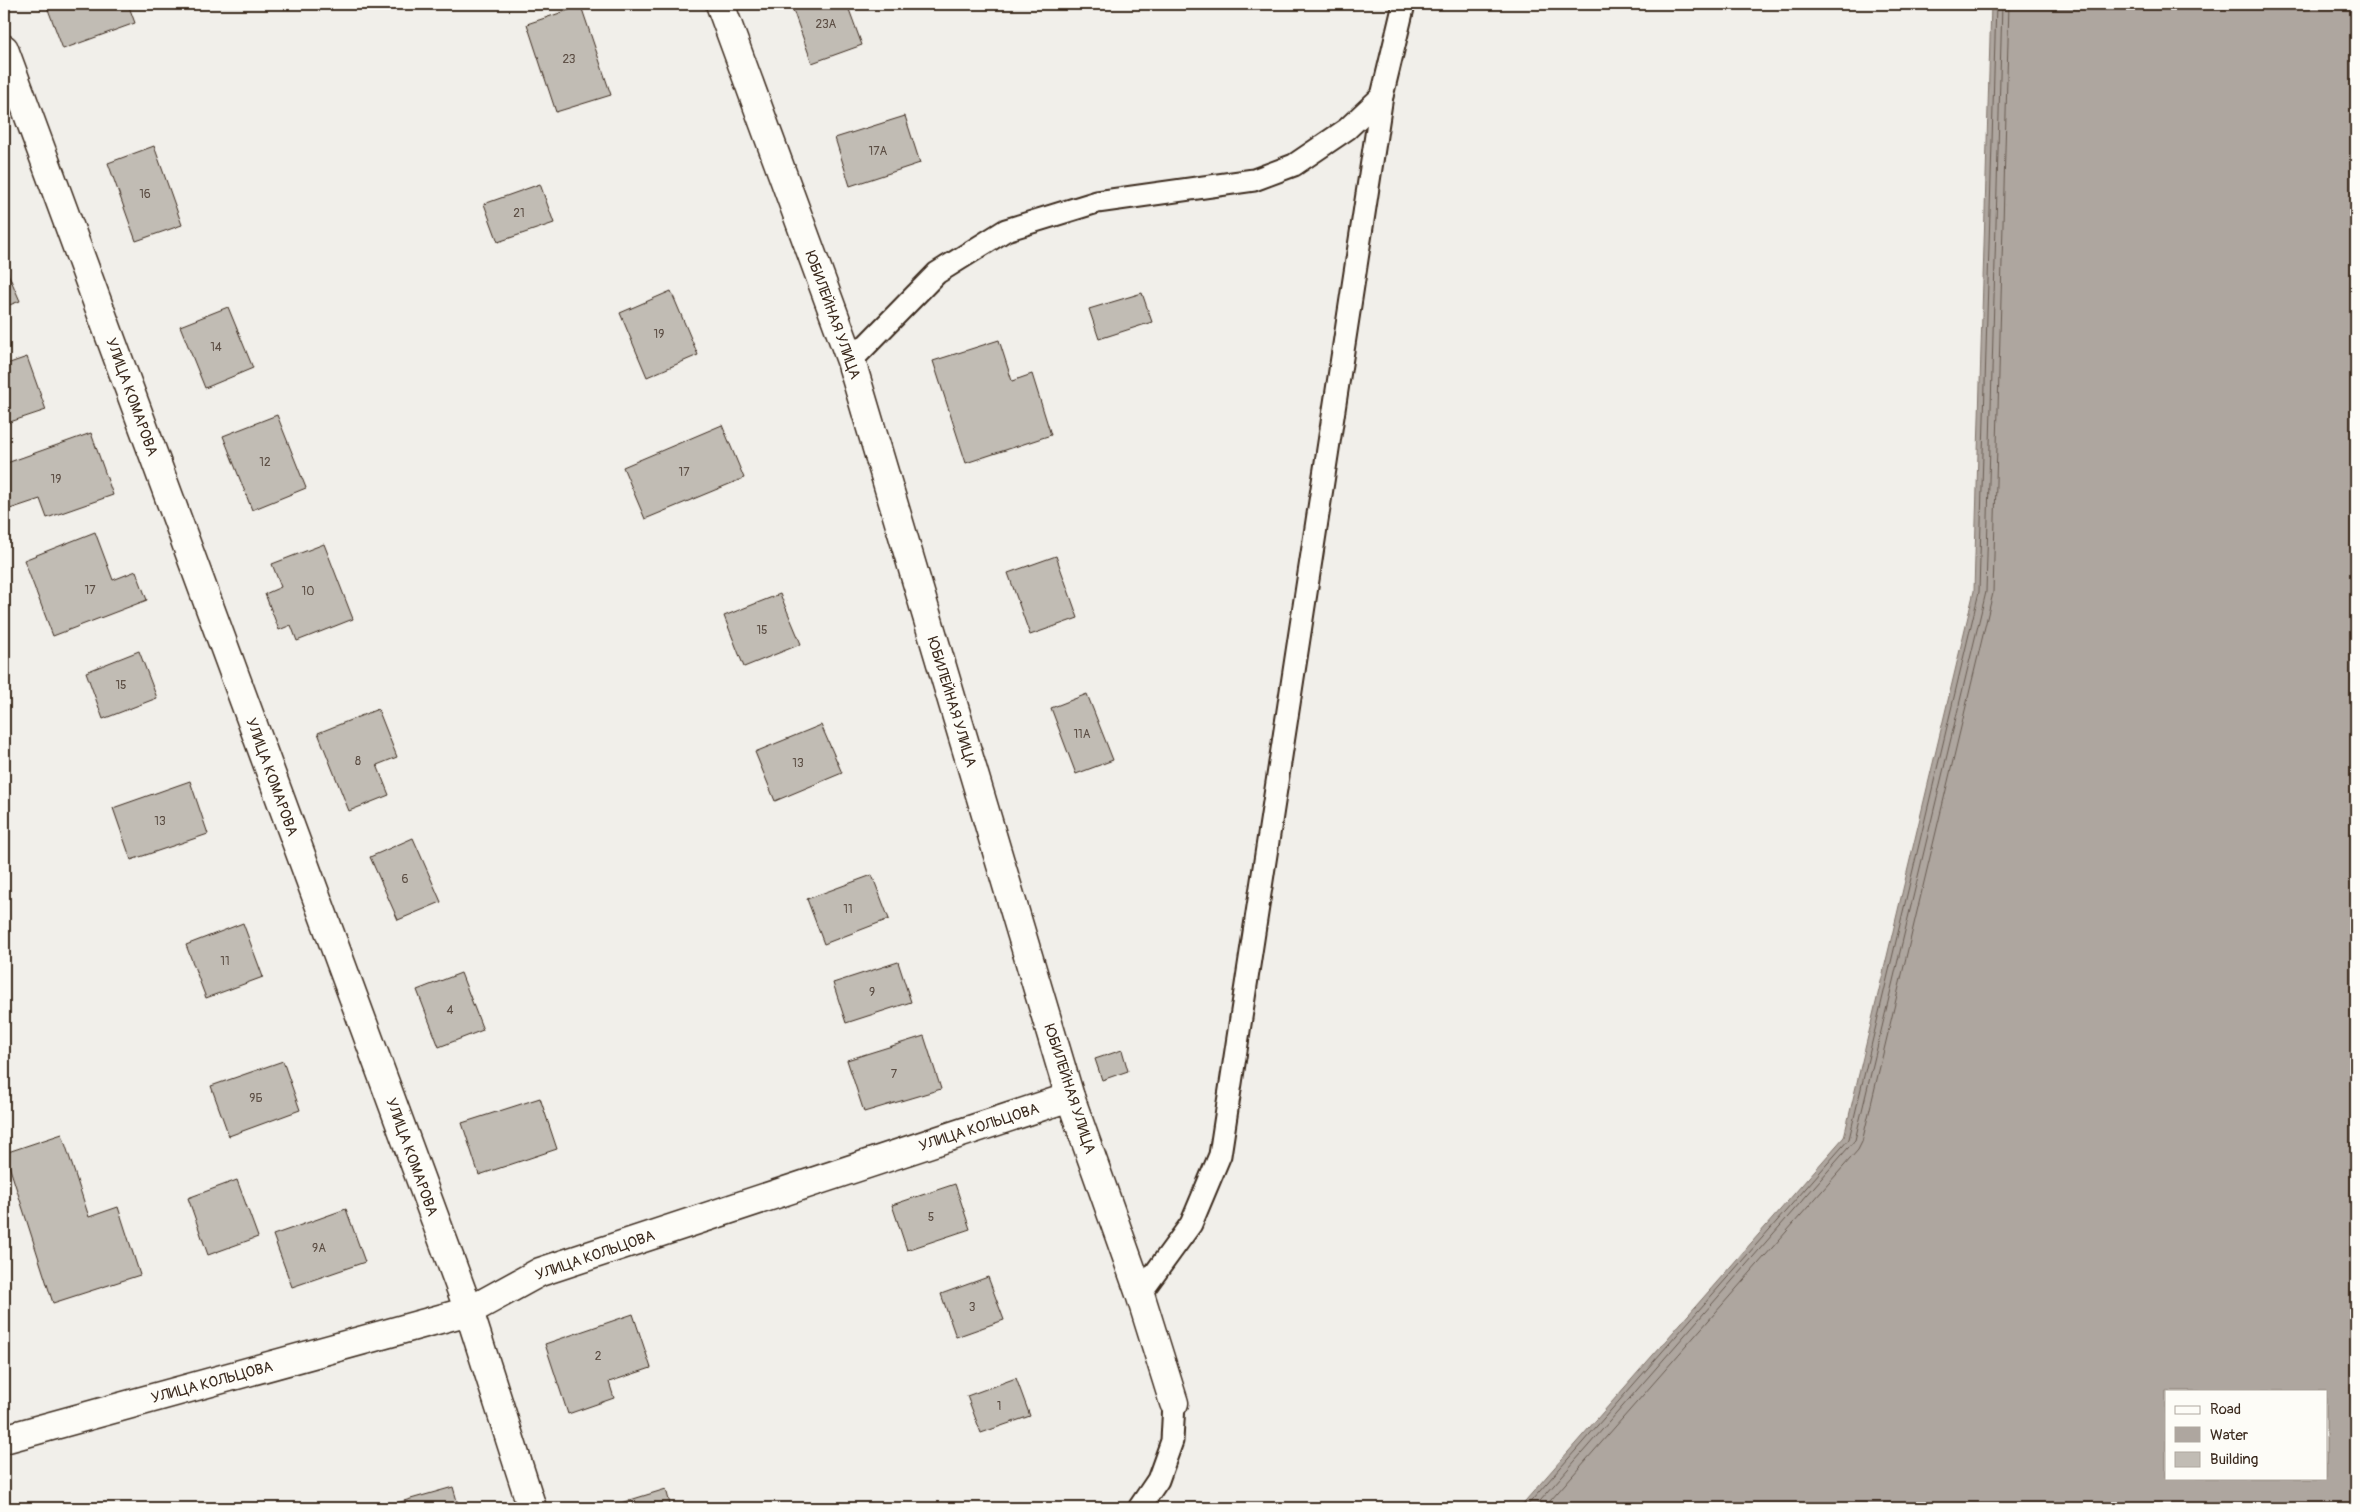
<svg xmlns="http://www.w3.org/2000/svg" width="2360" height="1512" viewBox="0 0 2360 1512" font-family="Pangolin,sans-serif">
	<rect width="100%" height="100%" fill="#f1efea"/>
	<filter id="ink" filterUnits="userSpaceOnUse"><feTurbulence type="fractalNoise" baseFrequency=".02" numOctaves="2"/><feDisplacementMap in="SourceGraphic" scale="10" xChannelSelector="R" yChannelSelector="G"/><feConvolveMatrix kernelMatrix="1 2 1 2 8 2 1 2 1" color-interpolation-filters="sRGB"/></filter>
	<g filter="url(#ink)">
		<path fill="#aea69f" stroke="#80746b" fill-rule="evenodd" d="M 1991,4 L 2356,4 L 2356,1508 L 1519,1508 L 1844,1137 L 1974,591 ZM 2166,1391 L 2326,1391 L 2326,1478 L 2166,1478 Z"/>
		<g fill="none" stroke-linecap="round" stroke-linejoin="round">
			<g stroke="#695c52" stroke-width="1">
				<path d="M 1525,1508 L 1849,1139 L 1979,592 L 1996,4"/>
				<path d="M 1534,1508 L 1855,1140 L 1986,592 L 2002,4"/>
				<path d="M 1544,1508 L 1858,1150 L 1862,1142 L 1993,593 L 2009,4"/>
			</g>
		</g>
		<g fill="#c1bcb4" stroke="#3b2a1e">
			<path d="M 46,4 L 128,4 L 135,23 L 63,49 Z"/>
			<path d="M 791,4 L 847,4 L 862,45 L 812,63 Z"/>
			<path d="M 581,6 L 611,95 L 556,112 L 527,24 Z"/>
			<path d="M 905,116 L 920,163 L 850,186 L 835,138 Z"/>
			<path d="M 154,146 L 182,225 L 136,241 L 108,163 Z"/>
			<path d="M 540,184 L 554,223 L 498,242 L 484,204 Z"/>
			<path d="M 4,264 L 20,301 L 4,307 Z"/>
			<path d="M 671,291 L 698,355 L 647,377 L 620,313 Z"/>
			<path d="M 1142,293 L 1152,322 L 1099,339 L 1089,309 Z"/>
			<path d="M 228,307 L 253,368 L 205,388 L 180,326 Z"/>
			<path d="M 999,340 L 1012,381 L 1032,374 L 1051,435 L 966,463 L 933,361 Z"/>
			<path d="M 27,357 L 46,410 L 4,424 L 4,365 Z"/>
			<path d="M 277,415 L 306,488 L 252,510 L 223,436 Z"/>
			<path d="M 722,425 L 744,478 L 645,519 L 623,467 Z"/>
			<path d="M 91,433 L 113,495 L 47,518 L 40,499 L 4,511 L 4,464 Z"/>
			<path d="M 95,532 L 113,580 L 136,571 L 147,600 L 53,636 L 24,560 Z"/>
			<path d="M 324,544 L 353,619 L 297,641 L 291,625 L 279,630 L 265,594 L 281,587 L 272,564 Z"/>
			<path d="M 1056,556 L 1078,618 L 1030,635 L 1008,573 Z"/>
			<path d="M 780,594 L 801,644 L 744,667 L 724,616 Z"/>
			<path d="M 139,651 L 157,698 L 103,719 L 86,672 Z"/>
			<path d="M 1087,694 L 1113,760 L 1076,774 L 1051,708 Z"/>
			<path d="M 378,709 L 397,757 L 377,765 L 389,795 L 349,811 L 318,733 Z"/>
			<path d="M 821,725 L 842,773 L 775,801 L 755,752 Z"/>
			<path d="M 190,781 L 208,834 L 131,860 L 113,808 Z"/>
			<path d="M 413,838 L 441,902 L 398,920 L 370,857 Z"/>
			<path d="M 872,875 L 889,919 L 824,944 L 807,899 Z"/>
			<path d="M 243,923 L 263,977 L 206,998 L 186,945 Z"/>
			<path d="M 898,962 L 911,1002 L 846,1023 L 833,983 Z"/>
			<path d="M 461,973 L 483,1030 L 439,1047 L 417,990 Z"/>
			<path d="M 924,1036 L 941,1089 L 864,1112 L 847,1060 Z"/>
			<path d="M 1122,1050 L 1128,1071 L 1102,1080 L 1095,1059 Z"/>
			<path d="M 283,1061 L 300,1110 L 229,1136 L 211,1086 Z"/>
			<path d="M 540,1098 L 557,1149 L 479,1175 L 462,1123 Z"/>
			<path d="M 62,1134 L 89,1217 L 118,1207 L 140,1275 L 53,1303 L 5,1153 Z"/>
			<path d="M 237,1180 L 258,1237 L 208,1255 L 188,1198 Z"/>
			<path d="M 955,1184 L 970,1229 L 907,1250 L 892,1205 Z"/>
			<path d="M 346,1209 L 365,1262 L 292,1287 L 273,1235 Z"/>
			<path d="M 988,1277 L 1004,1320 L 956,1337 L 941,1294 Z"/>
			<path d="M 633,1314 L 651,1368 L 609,1382 L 614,1398 L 568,1414 L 545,1344 Z"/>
			<path d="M 1016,1378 L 1030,1416 L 981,1433 L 967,1396 Z"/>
			<path d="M 453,1487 L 459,1508 L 379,1508 Z"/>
			<path d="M 666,1489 L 671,1508 L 604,1508 Z"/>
		</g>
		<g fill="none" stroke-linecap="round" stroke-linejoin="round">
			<g stroke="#3b2a1e" stroke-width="25">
				<g id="lane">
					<path d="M 851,361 L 937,273 L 1006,230 L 1097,202 L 1254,180 L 1294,165 L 1347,129 L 1382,96"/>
					<path d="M 1140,1294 L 1191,1224 L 1220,1155 L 1382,96 L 1404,4"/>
					<path d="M 1139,1508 L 1158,1480 L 1172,1441 L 1174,1403"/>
				</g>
			</g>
			<g stroke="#3b2a1e" stroke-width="31">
				<g id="street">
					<path d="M 720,4 L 851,361 L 1070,1097 L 1140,1294 L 1174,1403"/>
					<path d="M 4,49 L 469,1311 L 532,1508"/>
					<path d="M 4,1439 L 469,1311 L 540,1272 L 1070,1097"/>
				</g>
			</g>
			<use href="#lane" stroke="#fdfcf7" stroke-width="21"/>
			<use href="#street" stroke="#fdfcf7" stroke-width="28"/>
		</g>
	</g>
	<g text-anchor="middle" stroke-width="5" stroke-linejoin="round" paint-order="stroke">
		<g font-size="12" fill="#5c4e44">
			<text x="826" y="28">23А</text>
			<text x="569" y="63">23</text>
			<text x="878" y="155">17А</text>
			<text x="145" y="198">16</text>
			<text x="519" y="217">21</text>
			<text x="659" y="338">19</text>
			<text x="216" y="351">14</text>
			<text x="265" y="466">12</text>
			<text x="684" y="476">17</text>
			<text x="56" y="483">19</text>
			<text x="90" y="594">17</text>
			<text x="308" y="595">10</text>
			<text x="762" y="634">15</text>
			<text x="121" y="689">15</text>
			<text x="1082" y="738">11А</text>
			<text x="358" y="765">8</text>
			<text x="798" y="767">13</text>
			<text x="160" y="825">13</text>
			<text x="405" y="883">6</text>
			<text x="848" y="913">11</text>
			<text x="225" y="965">11</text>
			<text x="872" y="996">9</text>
			<text x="450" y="1014">4</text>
			<text x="894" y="1078">7</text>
			<text x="256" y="1102">9Б</text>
			<text x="931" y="1221">5</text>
			<text x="319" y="1252">9А</text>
			<text x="972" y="1311">3</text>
			<text x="598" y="1360">2</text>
			<text x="999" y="1410">1</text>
		</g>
		<g font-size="15" fill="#3b2a1e" stroke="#fdfcf7">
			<text transform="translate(833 315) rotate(70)" y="5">ЮБИЛЕЙНАЯ УЛИЦА</text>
			<text transform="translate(132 397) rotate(70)" y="5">УЛИЦА КОМАРОВА</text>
			<text transform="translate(952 702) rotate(73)" y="5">ЮБИЛЕЙНАЯ УЛИЦА</text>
			<text transform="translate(272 777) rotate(70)" y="5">УЛИЦА КОМАРОВА</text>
			<text transform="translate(1070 1089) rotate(72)" y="5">ЮБИЛЕЙНАЯ УЛИЦА</text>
			<text transform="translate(979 1127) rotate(-18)" y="5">УЛИЦА КОЛЬЦОВА</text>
			<text transform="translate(412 1157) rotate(70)" y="5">УЛИЦА КОМАРОВА</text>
			<text transform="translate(595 1255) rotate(-19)" y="5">УЛИЦА КОЛЬЦОВА</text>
			<text transform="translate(212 1382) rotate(-15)" y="5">УЛИЦА КОЛЬЦОВА</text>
		</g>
	</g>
	<rect width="2360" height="1512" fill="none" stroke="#fdfcf7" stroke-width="20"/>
	<rect x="10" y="10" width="2340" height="1492" fill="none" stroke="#3b2a1e" stroke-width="2" filter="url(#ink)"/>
	<rect x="2165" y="1390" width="162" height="90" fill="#fdfcf7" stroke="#afa8a0"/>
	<rect x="2175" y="1406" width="25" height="8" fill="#fdfcf7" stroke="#afa8a0"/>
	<text x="2210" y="1414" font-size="15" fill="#3b2a1e">Road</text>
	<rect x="2175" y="1427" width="25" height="15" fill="#aea69f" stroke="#afa8a0"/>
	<text x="2210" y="1440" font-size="15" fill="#3b2a1e">Water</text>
	<rect x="2175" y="1452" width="25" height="15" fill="#c1bcb4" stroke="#afa8a0"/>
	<text x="2210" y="1464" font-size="15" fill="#3b2a1e">Building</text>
</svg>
